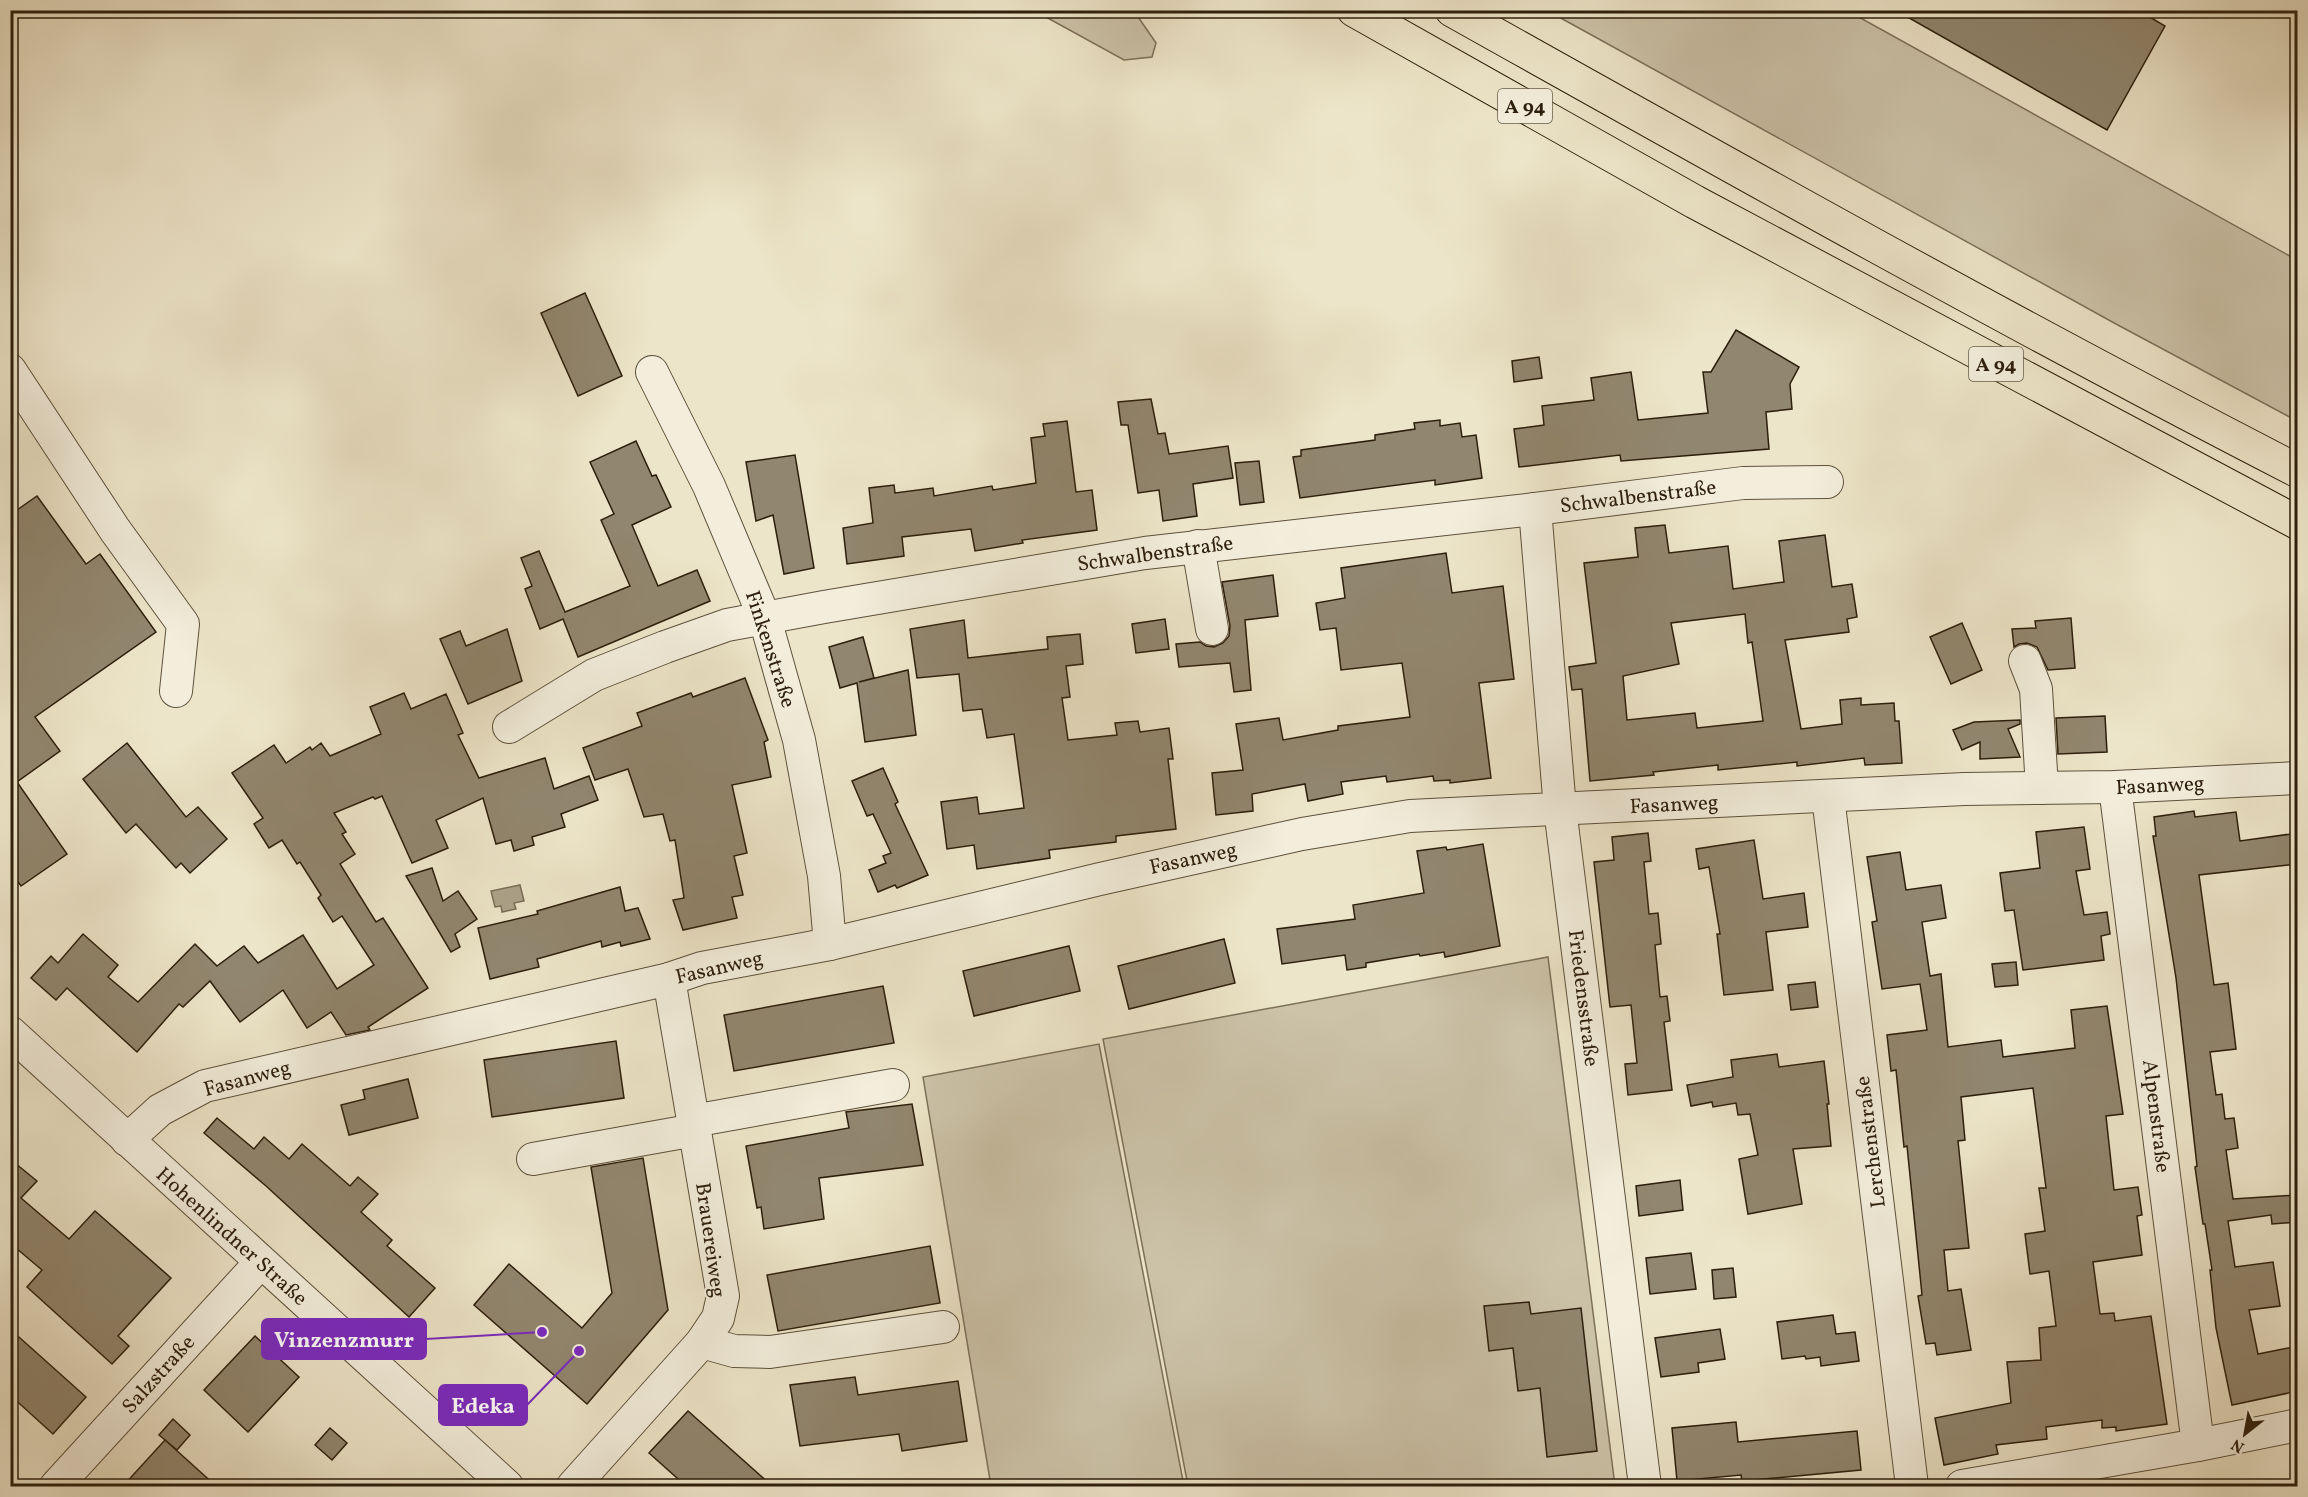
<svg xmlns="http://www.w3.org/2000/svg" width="2308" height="1497" viewBox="0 0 2308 1497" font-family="Vollkorn,serif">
	<rect width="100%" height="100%" fill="#ede5c9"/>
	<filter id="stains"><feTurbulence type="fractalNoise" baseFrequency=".00333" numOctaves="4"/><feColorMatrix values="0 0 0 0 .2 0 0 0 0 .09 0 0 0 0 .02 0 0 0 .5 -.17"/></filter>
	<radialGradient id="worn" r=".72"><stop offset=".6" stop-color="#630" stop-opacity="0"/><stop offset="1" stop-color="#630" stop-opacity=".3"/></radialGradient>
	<g fill="#ccc3a9" stroke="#7c715a" stroke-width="1.5">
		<path d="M 1035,11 L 1134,11 L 1156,43 L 1152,57 L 1124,60 Z"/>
		<path d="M 1548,11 L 1848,11 L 2297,260 L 2297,421 L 2116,324 Z"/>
		<path d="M 1548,957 L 1615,1486 L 1188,1486 L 1103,1039 Z"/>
		<path d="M 1099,1044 L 1184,1486 L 991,1486 L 923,1077 Z"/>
	</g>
	<path fill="#aca289" stroke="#796e57" stroke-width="1.5" d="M 520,885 L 524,901 L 514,903 L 516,909 L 502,912 L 501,906 L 495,907 L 491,891 Z"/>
	<g fill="#91866e" stroke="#2d1f0c" stroke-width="1.5" fill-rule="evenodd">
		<path d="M 1895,10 L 2138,10 L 2165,26 L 2107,130 Z"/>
		<path d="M 585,293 L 622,376 L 578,396 L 541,313 Z"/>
		<path d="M 1736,330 L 1799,367 L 1790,384 L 1792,409 L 1766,412 L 1769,449 L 1621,461 L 1620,455 L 1519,467 L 1514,429 L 1544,425 L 1542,406 L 1594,400 L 1591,378 L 1631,372 L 1638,420 L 1708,413 L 1703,372 L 1711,372 Z"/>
		<path d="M 1539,357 L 1542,378 L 1514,382 L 1512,361 Z"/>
		<path d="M 1151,399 L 1158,434 L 1165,433 L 1169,454 L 1228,446 L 1233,478 L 1193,484 L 1197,516 L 1163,521 L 1159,490 L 1138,493 L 1128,425 L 1121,425 L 1118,402 Z"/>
		<path d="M 1440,420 L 1440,426 L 1460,423 L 1462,437 L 1476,435 L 1482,478 L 1435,485 L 1435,480 L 1300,498 L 1293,457 L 1301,456 L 1301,450 L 1375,440 L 1375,435 L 1415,429 L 1414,423 Z"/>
		<path d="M 1067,421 L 1076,492 L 1092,490 L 1097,530 L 1022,540 L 1023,543 L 975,551 L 971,529 L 902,537 L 904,556 L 847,564 L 843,528 L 873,523 L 869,488 L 894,485 L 895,493 L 933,488 L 934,496 L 992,486 L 993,490 L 1036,483 L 1031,438 L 1045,436 L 1043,424 Z"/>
		<path d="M 636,441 L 652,476 L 656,475 L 671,507 L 632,525 L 658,586 L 697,570 L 710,601 L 578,657 L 563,619 L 540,629 L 525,589 L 532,586 L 521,558 L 539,551 L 565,612 L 630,586 L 601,520 L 614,514 L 590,462 Z"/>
		<path d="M 795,455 L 814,568 L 784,574 L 773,515 L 756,521 L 746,462 Z"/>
		<path d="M 1259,461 L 1264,502 L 1240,505 L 1235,463 Z"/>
		<path d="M 37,496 L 86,564 L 100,554 L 156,632 L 35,717 L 60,751 L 17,782 L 67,854 L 21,886 L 10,871 L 10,515 Z"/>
		<path d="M 1665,525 L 1669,553 L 1728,546 L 1733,589 L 1784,582 L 1779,541 L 1825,535 L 1832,587 L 1852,584 L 1857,617 L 1847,619 L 1849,632 L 1785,640 L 1801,729 L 1842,724 L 1840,700 L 1861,698 L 1861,705 L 1894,703 L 1895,721 L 1899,721 L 1902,763 L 1865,765 L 1864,758 L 1797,766 L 1797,762 L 1718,770 L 1718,765 L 1653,772 L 1654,775 L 1590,781 L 1582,689 L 1572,690 L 1569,667 L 1596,663 L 1584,563 L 1638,557 L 1635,528 ZM 1745,614 L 1748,643 L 1752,642 L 1763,721 L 1697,728 L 1695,713 L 1627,720 L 1623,676 L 1679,664 L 1671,623 Z"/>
		<path d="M 1446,553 L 1452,593 L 1503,586 L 1514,679 L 1479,683 L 1491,778 L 1450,783 L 1450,780 L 1434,781 L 1433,776 L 1387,782 L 1386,776 L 1341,782 L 1343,794 L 1308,801 L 1305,784 L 1252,794 L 1253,811 L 1216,815 L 1212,773 L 1243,770 L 1236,724 L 1279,718 L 1283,740 L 1338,730 L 1338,726 L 1410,717 L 1402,663 L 1341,670 L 1336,628 L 1320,630 L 1316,603 L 1345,598 L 1341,568 Z"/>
		<path d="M 1273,575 L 1278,616 L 1245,620 L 1251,690 L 1234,692 L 1230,663 L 1179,667 L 1176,644 L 1200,642 L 1206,646 L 1214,647 L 1223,643 L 1229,636 L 1230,626 L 1222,582 Z"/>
		<path d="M 2071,618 L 2075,668 L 2048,670 L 2037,647 L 2027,643 L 2019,644 L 2014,647 L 2012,629 L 2036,628 L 2035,621 Z"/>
		<path d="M 1165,619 L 1169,649 L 1136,653 L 1132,624 Z"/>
		<path d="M 964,620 L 968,658 L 1048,649 L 1047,637 L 1080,634 L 1083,664 L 1066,666 L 1070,697 L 1062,698 L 1068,740 L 1117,735 L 1115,723 L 1138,721 L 1140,732 L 1169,728 L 1173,759 L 1168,759 L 1176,829 L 1116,836 L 1116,842 L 1049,850 L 1050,858 L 977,869 L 974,845 L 947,849 L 941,802 L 977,797 L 979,814 L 1024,808 L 1014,734 L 987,738 L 982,709 L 963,711 L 959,674 L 917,678 L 910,629 Z"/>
		<path d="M 1962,623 L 1982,670 L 1951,684 L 1930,637 Z"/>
		<path d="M 507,629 L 522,681 L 468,704 L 440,639 L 460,631 L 466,646 Z"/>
		<path d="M 863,637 L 874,678 L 859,682 L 908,670 L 916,735 L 865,742 L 857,683 L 840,688 L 829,647 Z"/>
		<path d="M 745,678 L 768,740 L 764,742 L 771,777 L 732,785 L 747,853 L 734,856 L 743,895 L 732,897 L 737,918 L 683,930 L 673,900 L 684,898 L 675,840 L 670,841 L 663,814 L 644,817 L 628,769 L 595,780 L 583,748 L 642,726 L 637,713 L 691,693 L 693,697 Z"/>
		<path d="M 404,693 L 411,709 L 446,694 L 463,733 L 458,735 L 479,778 L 545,758 L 554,789 L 589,776 L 598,800 L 561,814 L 565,827 L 532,837 L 534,845 L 514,851 L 511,840 L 496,844 L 483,798 L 436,820 L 448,848 L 412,863 L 382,796 L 375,799 L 373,797 L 334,813 L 346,832 L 342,834 L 355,854 L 340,864 L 376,922 L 383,918 L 428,988 L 368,1027 L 370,1030 L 346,1035 L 331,1012 L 307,1028 L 283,990 L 240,1022 L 210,981 L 183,1007 L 179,1004 L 137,1052 L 67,988 L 56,1000 L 31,978 L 51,956 L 58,963 L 83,934 L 118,965 L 108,977 L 138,1002 L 195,944 L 217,966 L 244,946 L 258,963 L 303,935 L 337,989 L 374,965 L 342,916 L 333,922 L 318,898 L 321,895 L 300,862 L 297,864 L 282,840 L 269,848 L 254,824 L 263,818 L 232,773 L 274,745 L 286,763 L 310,747 L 312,750 L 321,743 L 330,756 L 381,734 L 370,707 Z"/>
		<path d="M 2105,716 L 2107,752 L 2058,754 L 2056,718 Z"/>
		<path d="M 2020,720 L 2020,724 L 2008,729 L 2020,757 L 1980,759 L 1980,742 L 1962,750 L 1953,730 L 1974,722 Z"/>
		<path d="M 127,743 L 186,817 L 198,807 L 227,839 L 190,873 L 181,863 L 176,868 L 136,824 L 126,833 L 83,779 Z"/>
		<path d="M 883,768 L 898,802 L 895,804 L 928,875 L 897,888 L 895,885 L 878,892 L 869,870 L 886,863 L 883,856 L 891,853 L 873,814 L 867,816 L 852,781 Z"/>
		<path d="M 2194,811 L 2195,817 L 2236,812 L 2240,841 L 2298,833 L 2298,864 L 2199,875 L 2214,985 L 2228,983 L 2236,1049 L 2210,1052 L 2216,1095 L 2222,1094 L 2225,1119 L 2234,1118 L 2238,1148 L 2226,1150 L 2233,1199 L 2298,1195 L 2298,1222 L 2272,1224 L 2271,1215 L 2228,1221 L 2235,1267 L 2273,1262 L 2280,1306 L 2249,1310 L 2258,1354 L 2298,1346 L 2298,1391 L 2232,1405 L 2216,1328 L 2210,1270 L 2212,1270 L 2205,1224 L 2203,1224 L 2195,1167 L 2197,1166 L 2176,978 L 2153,836 L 2156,836 L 2154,817 Z"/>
		<path d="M 2084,827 L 2090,869 L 2076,871 L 2084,915 L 2107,912 L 2110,934 L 2101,936 L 2104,960 L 2023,970 L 2014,910 L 2005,911 L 2000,873 L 2040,868 L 2036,832 Z"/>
		<path d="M 1648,833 L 1651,861 L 1644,862 L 1649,914 L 1658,913 L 1661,944 L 1655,945 L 1660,997 L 1667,996 L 1670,1021 L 1664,1022 L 1672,1090 L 1628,1095 L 1625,1064 L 1637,1063 L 1631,1005 L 1610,1007 L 1594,862 L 1614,860 L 1612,837 Z"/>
		<path d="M 1754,840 L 1763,899 L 1804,893 L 1808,927 L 1766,932 L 1773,990 L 1724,995 L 1717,934 L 1720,934 L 1709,867 L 1699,869 L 1696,849 Z"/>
		<path d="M 1483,844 L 1500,946 L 1445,957 L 1444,952 L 1420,956 L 1419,954 L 1366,963 L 1366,967 L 1347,970 L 1345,955 L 1282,964 L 1277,929 L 1355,919 L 1353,905 L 1424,893 L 1417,851 L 1446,847 L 1447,850 Z"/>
		<path d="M 1900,852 L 1906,890 L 1941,885 L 1946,918 L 1922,922 L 1930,976 L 1941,974 L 1948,1047 L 2001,1040 L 2003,1057 L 2075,1048 L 2071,1010 L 2107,1006 L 2123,1114 L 2106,1116 L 2114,1190 L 2138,1187 L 2142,1215 L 2137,1216 L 2142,1255 L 2093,1262 L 2100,1314 L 2114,1313 L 2115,1321 L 2151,1316 L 2167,1424 L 2116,1431 L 2116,1427 L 2102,1428 L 2102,1420 L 2046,1427 L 2047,1439 L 1996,1445 L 1998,1454 L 1944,1465 L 1935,1418 L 2011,1403 L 2007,1362 L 2041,1360 L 2039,1328 L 2056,1326 L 2049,1271 L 2030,1274 L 2025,1234 L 2045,1231 L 2039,1188 L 2046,1188 L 2033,1088 L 1961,1097 L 1965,1140 L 1958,1141 L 1969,1248 L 1944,1250 L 1948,1291 L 1961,1289 L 1971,1350 L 1937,1355 L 1935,1343 L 1926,1344 L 1918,1296 L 1922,1295 L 1907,1146 L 1904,1147 L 1896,1070 L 1891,1071 L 1887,1035 L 1927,1030 L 1920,984 L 1882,989 L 1872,922 L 1877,921 L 1867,857 Z"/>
		<path d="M 432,868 L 443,901 L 458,891 L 477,919 L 455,934 L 460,947 L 451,952 L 406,876 Z"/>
		<path d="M 620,887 L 625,911 L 638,908 L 650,939 L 621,946 L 620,942 L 602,947 L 601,941 L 537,959 L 539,967 L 490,979 L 478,928 L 538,914 L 537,911 Z"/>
		<path d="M 1224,939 L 1235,983 L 1129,1009 L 1118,966 Z"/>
		<path d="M 1069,946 L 1080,991 L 974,1016 L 963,971 Z"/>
		<path d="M 2016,962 L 2018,985 L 1995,987 L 1992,964 Z"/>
		<path d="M 1815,982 L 1818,1007 L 1791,1010 L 1788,985 Z"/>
		<path d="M 883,986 L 894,1043 L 734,1071 L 724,1015 Z"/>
		<path d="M 616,1041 L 624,1098 L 492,1117 L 484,1060 Z"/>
		<path d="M 1777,1054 L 1779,1067 L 1824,1061 L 1829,1104 L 1827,1104 L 1831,1146 L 1793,1149 L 1802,1204 L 1748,1214 L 1739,1159 L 1758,1155 L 1750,1114 L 1738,1115 L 1736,1103 L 1713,1107 L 1712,1102 L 1691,1106 L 1687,1085 L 1733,1077 L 1731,1060 Z"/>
		<path d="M 408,1079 L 418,1118 L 349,1135 L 341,1105 L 365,1099 L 363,1090 Z"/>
		<path d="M 912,1104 L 923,1165 L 819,1178 L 824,1219 L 764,1229 L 761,1207 L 757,1208 L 746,1146 L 849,1128 L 846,1112 Z"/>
		<path d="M 217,1118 L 254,1149 L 264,1137 L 289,1159 L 302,1144 L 350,1186 L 358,1177 L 378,1194 L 361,1212 L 392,1240 L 387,1246 L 435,1288 L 409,1317 L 266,1186 L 204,1133 Z"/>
		<path d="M 643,1158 L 668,1310 L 587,1404 L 474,1305 L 509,1264 L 582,1328 L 612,1293 L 591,1167 Z"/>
		<path d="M 10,1159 L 37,1181 L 21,1198 L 69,1239 L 95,1211 L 171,1278 L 118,1336 L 129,1346 L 112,1364 L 27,1287 L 42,1270 L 10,1243 Z"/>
		<path d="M 1680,1180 L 1683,1210 L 1639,1216 L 1636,1186 Z"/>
		<path d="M 930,1246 L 940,1303 L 778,1331 L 767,1275 Z"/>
		<path d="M 1691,1253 L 1696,1289 L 1650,1294 L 1646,1258 Z"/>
		<path d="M 1733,1268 L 1736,1297 L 1714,1299 L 1712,1270 Z"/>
		<path d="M 1529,1302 L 1531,1314 L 1581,1308 L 1597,1451 L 1547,1457 L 1540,1388 L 1518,1391 L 1513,1348 L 1489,1351 L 1484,1306 Z"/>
		<path d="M 1833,1315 L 1836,1334 L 1855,1332 L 1859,1361 L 1821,1366 L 1820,1357 L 1806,1359 L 1805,1356 L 1782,1359 L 1777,1322 Z"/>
		<path d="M 10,1329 L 86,1397 L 53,1434 L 10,1395 Z"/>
		<path d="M 1720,1329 L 1725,1359 L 1698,1363 L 1699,1372 L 1661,1377 L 1655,1338 Z"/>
		<path d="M 255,1336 L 299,1377 L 248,1432 L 204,1390 Z"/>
		<path d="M 855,1377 L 858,1395 L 958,1381 L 967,1441 L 902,1451 L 899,1434 L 800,1446 L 790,1385 Z"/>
		<path d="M 688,1411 L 772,1486 L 686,1486 L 649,1453 Z"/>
		<path d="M 173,1419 L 190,1435 L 177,1450 L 159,1435 Z"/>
		<path d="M 1736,1422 L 1738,1442 L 1857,1431 L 1861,1470 L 1742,1481 L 1741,1475 L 1677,1481 L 1672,1428 Z"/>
		<path d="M 330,1428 L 347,1443 L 332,1460 L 315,1445 Z"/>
		<path d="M 165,1440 L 216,1486 L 123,1486 Z"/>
	</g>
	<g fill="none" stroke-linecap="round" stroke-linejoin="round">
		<g stroke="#5d503b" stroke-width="34">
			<g id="minor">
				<path d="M 10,370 L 115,530 L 183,624 L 176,691"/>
				<path d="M 652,372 L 709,486 L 765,619 L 799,740 L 824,876 L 830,944"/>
				<path d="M 1535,509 L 1560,809 L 1645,1486"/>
				<path d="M 1198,546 L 1212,629"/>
				<path d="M 2025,661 L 2036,689 L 2042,788"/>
				<path d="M 509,727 L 594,675 L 665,647 L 727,625 L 824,607 L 1145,553 L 1535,509 L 1743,483 L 1827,482"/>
				<path d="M 2115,787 L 2198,1445"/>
				<path d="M 1828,797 L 1912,1486"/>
				<path d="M 10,1032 L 507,1486"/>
				<path d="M 693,1121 L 893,1085"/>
				<path d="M 127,1140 L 160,1110 L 205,1086 L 669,979 L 702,968 L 830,944 L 1100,879 L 1302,834 L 1410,816 L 1964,789 L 2115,787 L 2298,778"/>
				<path d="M 533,1159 L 695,1130"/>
				<path d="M 702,1342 L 734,1351 L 770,1352 L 943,1327"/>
				<path d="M 56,1486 L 261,1262"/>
				<path d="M 573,1486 L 702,1342 L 718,1318 L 723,1296 L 669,979"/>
				<path d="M 1962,1486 L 2198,1445 L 2298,1425"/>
			</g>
		</g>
		<g stroke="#2d1f0c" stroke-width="35">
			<g id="highway">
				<path d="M 1354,10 L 1695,202 L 2298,523"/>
				<path d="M 1452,10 C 1732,167 2012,324 2298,471"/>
			</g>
		</g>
		<use href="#minor" stroke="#f3eedc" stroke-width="32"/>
		<use href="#highway" stroke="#ede5c9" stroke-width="33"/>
	</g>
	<g text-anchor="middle" stroke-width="4.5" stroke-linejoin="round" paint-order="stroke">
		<g fill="#f3eedc" stroke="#685d4a" stroke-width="1.5">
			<rect x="1498" y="89" width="54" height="34" rx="4.5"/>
			<rect x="1969" y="347" width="54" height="34" rx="4.5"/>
		</g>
		<g font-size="20" font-weight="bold" fill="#2d1f0c">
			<text x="1525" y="113">A 94</text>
			<text x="1996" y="371">A 94</text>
		</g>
		<g font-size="21" fill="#2d1f0c" stroke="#f3eedc">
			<text transform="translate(1638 496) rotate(-7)" y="7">Schwalbenstraße</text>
			<text transform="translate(1155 553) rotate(-8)" y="7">Schwalbenstraße</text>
			<text transform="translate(771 649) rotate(72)" y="7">Finkenstraße</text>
			<text transform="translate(2160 785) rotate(-3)" y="7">Fasanweg</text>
			<text transform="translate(1674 804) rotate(-3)" y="7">Fasanweg</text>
			<text transform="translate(1193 858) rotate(-12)" y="7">Fasanweg</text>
			<text transform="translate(719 967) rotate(-13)" y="7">Fasanweg</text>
			<text transform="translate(1584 998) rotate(83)" y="7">Friedensstraße</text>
			<text transform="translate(247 1078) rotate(-15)" y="7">Fasanweg</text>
			<text transform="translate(2157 1116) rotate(83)" y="7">Alpenstraße</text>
			<text transform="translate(1870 1142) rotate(-97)" y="7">Lerchenstraße</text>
			<text transform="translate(232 1236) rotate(42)" y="7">Hohenlindner Straße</text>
			<text transform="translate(711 1240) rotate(82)" y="7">Brauereiweg</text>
			<text transform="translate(158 1374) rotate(-48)" y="7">Salzstraße</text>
		</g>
	</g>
	<path fill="none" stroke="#7b2cbf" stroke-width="2" d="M542 1332L426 1339M579 1351L527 1405"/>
	<g fill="#7b2cbf" stroke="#f3eedc" stroke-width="2">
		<circle cx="542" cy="1332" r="6"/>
		<circle cx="579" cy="1351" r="6"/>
	</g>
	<g fill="#7b2cbf" stroke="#7b2cbf" stroke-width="2">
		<rect x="262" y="1319" width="164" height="40" rx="6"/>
		<rect x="439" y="1385" width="88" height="40" rx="6"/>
	</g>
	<g font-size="22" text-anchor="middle" font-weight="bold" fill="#fff">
		<text x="344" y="1347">Vinzenzmurr</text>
		<text x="483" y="1413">Edeka</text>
	</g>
	<rect width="2308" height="1497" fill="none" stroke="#ede5c9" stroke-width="36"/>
	<rect x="12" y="12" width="2284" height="1473" fill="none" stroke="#2d1f0c" stroke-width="3"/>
	<rect x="18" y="18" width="2272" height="1461" fill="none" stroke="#2d1f0c" stroke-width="1.5"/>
	<g transform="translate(2245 1434) rotate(211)" stroke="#f3eedc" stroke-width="4.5" paint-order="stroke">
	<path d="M0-4.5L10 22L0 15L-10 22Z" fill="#2d1f0c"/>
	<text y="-9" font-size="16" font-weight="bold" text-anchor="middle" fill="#2d1f0c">N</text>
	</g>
	<rect width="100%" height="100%" filter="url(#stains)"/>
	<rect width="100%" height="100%" fill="url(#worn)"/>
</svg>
